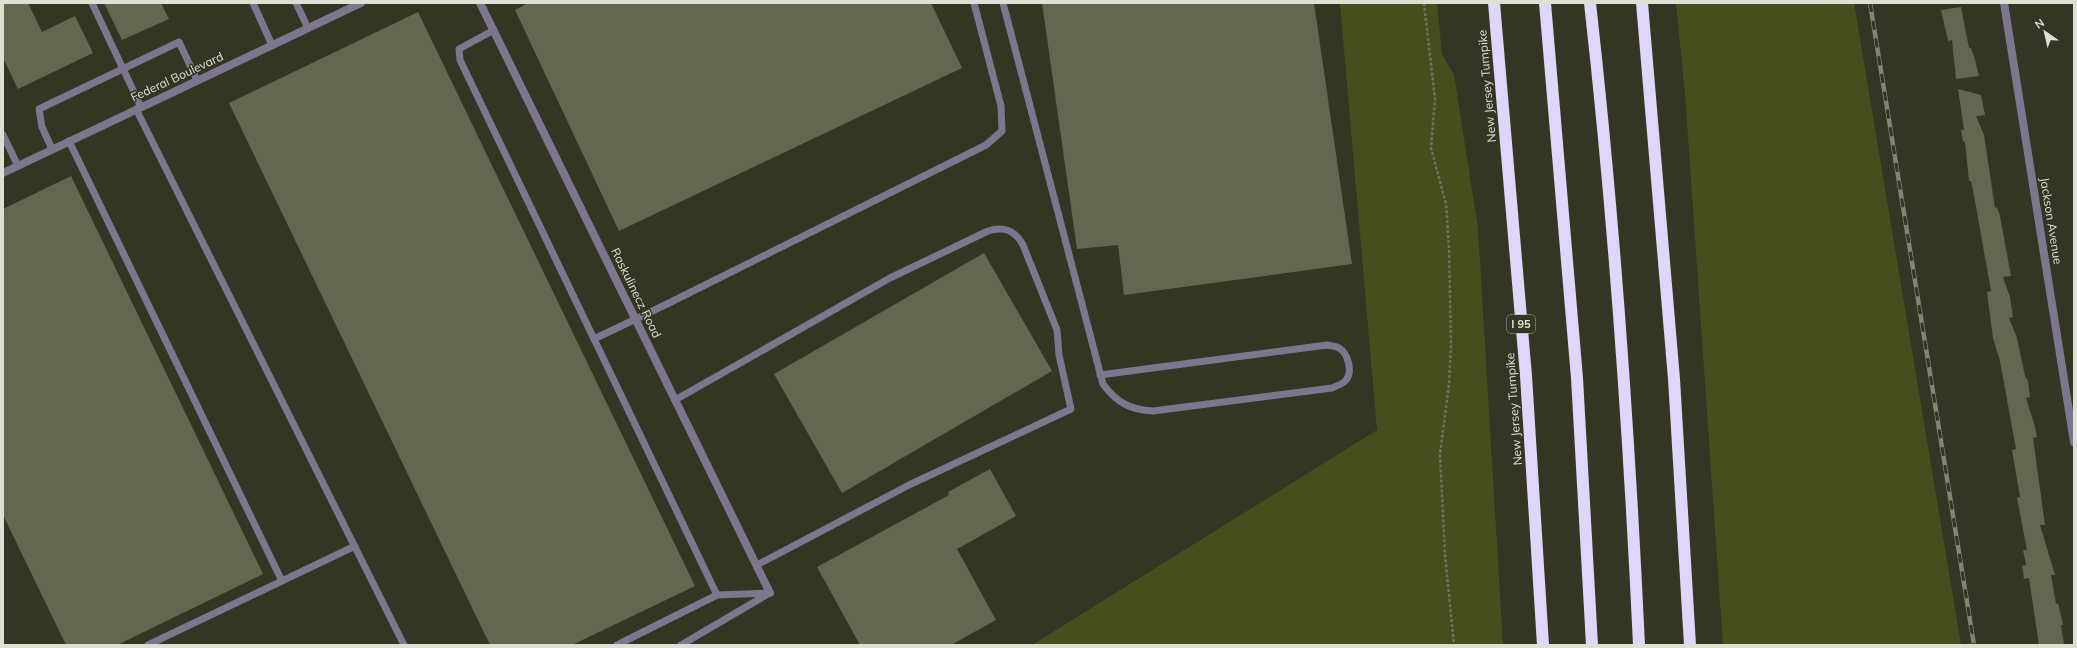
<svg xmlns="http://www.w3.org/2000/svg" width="2077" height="648" viewBox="0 0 2077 648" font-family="Mulish,sans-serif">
	<rect width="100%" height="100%" fill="#333622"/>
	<g fill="#474e1e">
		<path d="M 1340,3 L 1437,3 L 1442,54 L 1454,75 L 1478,228 L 1503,645 L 1032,645 L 1377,430 Z"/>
		<path d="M 1676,3 L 1854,3 L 1961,645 L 1723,645 L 1685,93 Z"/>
	</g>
	<g fill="#636750">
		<path d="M 3,3 L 28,3 L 42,32 L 75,16 L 93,53 L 18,89 L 3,58 Z"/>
		<path d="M 104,3 L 161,3 L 169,19 L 122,40 Z"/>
		<path d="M 528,3 L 931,3 L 962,68 L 619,231 L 515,10 Z"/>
		<path d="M 1042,3 L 1314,3 L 1352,264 L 1124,295 L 1118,245 L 1077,249 Z"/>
		<path d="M 1961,7 L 1969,48 L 1971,48 L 1974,56 L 1979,76 L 1956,79 L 1952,40 L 1948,41 L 1941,10 Z"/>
		<path d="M 418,12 L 695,586 L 572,645 L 490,645 L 229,103 Z"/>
		<path d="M 1958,89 L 1981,95 L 1985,115 L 1976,116 L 1984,135 L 1995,208 L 1997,207 L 2000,216 L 2011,276 L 2003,277 L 2010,297 L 2013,317 L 2009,318 L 2017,338 L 2025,376 L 2028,381 L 2030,397 L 2026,398 L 2035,427 L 2037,437 L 2033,438 L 2045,525 L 2040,525 L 2055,575 L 2051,575 L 2056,604 L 2058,603 L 2063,625 L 2061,625 L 2064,645 L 2039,645 L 2029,578 L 2024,579 L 2022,566 L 2026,565 L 2023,550 L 2027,550 L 2017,498 L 2020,497 L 2012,450 L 2016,449 L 2000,361 L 1993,338 L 1987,292 L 1991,291 L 1975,201 L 1971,181 L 1969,181 L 1965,142 L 1963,141 L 1961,130 L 1964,130 Z"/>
		<path d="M 71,176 L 263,574 L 117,645 L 66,645 L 3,515 L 3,209 Z"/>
		<path d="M 984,253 L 1052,371 L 842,493 L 774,374 Z"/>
		<path d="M 990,469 L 1016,516 L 957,549 L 996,620 L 951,645 L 860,645 L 817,567 L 949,495 L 948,492 Z"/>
	</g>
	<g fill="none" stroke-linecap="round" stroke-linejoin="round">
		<path stroke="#707261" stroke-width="2.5" stroke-dasharray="3 2" stroke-linecap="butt" d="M 1424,3 L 1435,99 L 1431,148 L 1446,204 L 1449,248 L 1451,346 L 1449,384 L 1440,454 L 1445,555 L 1454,645"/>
		<g stroke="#7d768e" stroke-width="7">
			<path d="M 92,3 L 141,107"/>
			<path d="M 253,3 L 272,45"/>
			<path d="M 296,3 L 308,28"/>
			<path d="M 1003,3 L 1103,384 C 1116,402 1130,410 1153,411 L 1332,388 C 1337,386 1343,384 1346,380 C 1353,372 1348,353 1339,348 C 1336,346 1331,346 1327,345 L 1100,375"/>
			<path d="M 494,30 L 459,49 L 460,60 L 717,595"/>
			<path d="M 136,109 L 404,645"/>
			<path d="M 3,135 L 18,166"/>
			<path d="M 69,141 L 282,581"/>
			<path d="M 52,149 L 42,127 L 39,109 L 179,42 L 197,80"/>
			<path d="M 594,339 L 667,304 L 986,145 L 1002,131 L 1001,106 L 974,3"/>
			<path d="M 675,400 L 890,278 L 988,231 C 1004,226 1015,230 1023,245 L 1057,330 L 1059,355 L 1071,409 L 909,485 L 757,565"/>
			<path d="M 148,645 L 355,546"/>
			<path d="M 617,645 L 717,595 L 770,593"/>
			<path d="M 681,645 L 768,594"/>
		</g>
		<g stroke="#7d768e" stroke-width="8">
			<path d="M 480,3 L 770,593"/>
			<path d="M 2004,3 L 2074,442"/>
			<path d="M 3,173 L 361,3"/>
		</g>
		<g stroke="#e0d5fa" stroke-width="12">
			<path d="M 1494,3 L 1526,376 L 1543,645"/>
			<path d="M 1545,3 L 1577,378 L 1592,645"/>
			<path d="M 1590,3 C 1614,216 1629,431 1639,645"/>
			<path d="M 1642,3 L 1674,379 L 1690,645"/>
		</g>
		<g stroke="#828574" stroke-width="4.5">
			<path id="rail" d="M 1870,3 L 1974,645"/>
		</g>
		<use href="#rail" stroke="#333622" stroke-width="3" stroke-dasharray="9" stroke-linecap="butt"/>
	</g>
	<g text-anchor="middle" stroke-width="3" stroke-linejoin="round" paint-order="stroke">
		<rect fill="#333622" stroke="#abad9f" stroke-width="1" x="1507" y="315" width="28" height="18" rx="3"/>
		<g font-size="11" font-weight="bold" fill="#dee0d4">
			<text x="1521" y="328">I 95</text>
		</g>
		<g font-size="12" fill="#dee0d4" stroke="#333622">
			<text transform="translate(177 77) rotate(-25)" y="4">Federal Boulevard</text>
			<text transform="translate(1487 86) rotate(-95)" y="4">New Jersey Turnpike</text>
			<text transform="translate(2051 221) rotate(81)" y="4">Jackson Avenue</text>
			<text transform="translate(636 293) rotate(64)" y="4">Raskulinecz Road</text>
			<text transform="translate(1514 409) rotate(-94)" y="4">New Jersey Turnpike</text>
		</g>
	</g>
	<rect width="2077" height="648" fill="none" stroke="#dee0d4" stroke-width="8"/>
	<g transform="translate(2045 32) rotate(326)" stroke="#333622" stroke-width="3" paint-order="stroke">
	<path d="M0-3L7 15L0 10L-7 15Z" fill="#dee0d4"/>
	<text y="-6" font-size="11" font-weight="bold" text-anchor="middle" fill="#dee0d4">N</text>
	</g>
</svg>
